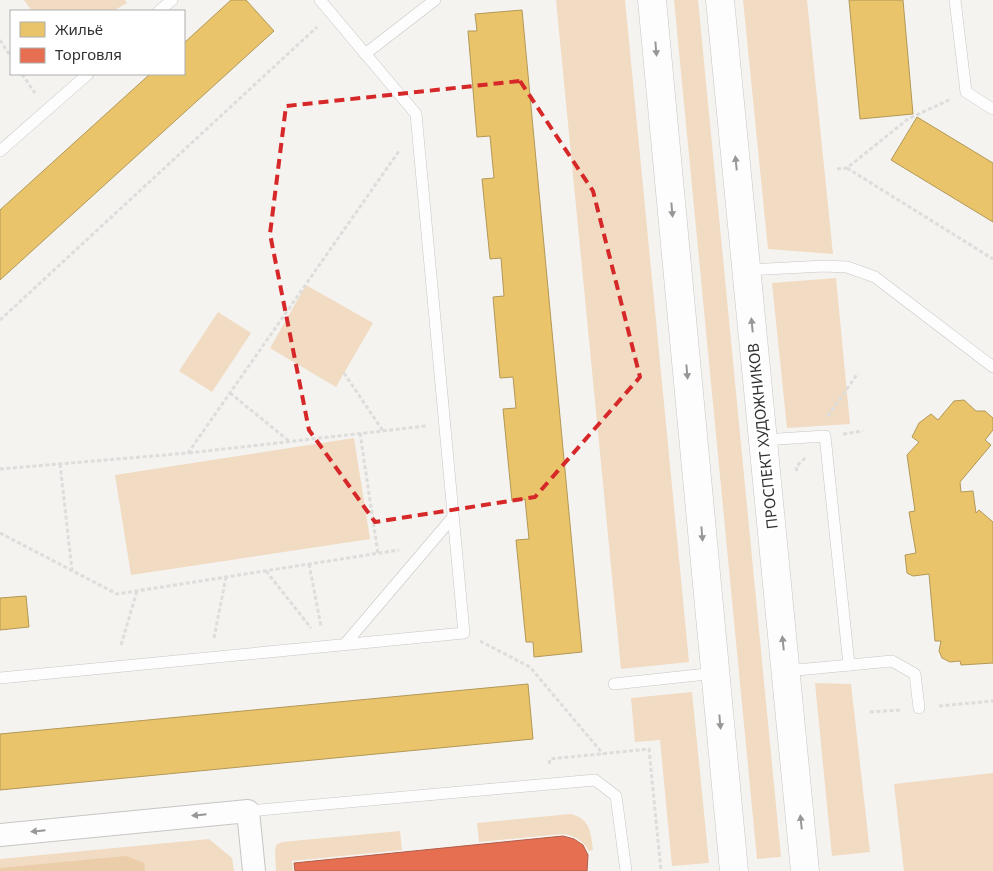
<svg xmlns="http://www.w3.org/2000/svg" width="993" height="871" viewBox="0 0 993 871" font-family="'Noto Sans',sans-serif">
	<rect width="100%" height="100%" fill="#f5f3f0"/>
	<g fill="#f1dbc2">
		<path d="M 24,0 L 125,0 L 127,3 L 113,11 L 32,11 Z"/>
		<path d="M 556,0 L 625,0 L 689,662 L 621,669 Z"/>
		<path d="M 674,0 L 698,0 L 781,857 L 757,859 Z"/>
		<path d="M 743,0 L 807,0 L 833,254 L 768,249 Z"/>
		<path d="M 836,278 L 850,424 L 787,428 L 772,283 Z"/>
		<path d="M 306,285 L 373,323 L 336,387 L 270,348 Z"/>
		<path d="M 218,312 L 251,333 L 212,392 L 179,371 Z"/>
		<path d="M 354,438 L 370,539 L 131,575 L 115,475 Z"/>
		<path d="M 815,683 L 851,684 L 870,852 L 832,856 Z"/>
		<path d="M 692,692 L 709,863 L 672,866 L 660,740 L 635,742 L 631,698 Z"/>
		<path d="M 993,773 L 993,871 L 904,871 L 894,784 Z"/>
		<path d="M 570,814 C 590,818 591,832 593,850 L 589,851 C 582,840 575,836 563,834 L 479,842 L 477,823 Z"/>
		<path d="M 400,831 L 402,850 L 292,861 L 293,871 L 276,871 L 275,852 L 276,845 L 282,842 Z"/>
		<path d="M 209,839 L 232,858 L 234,871 L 0,871 L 0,859 Z"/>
	</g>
	<path fill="#ebcdaa" d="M 126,856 L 144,863 L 145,871 L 0,871 L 0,868 Z"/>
	<g fill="#e9c46a" stroke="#b29858">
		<path d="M 231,0 L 246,0 L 274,31 L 0,280 L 0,210 L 150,74 L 184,74 L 184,43 Z"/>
		<path d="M 849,0 L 903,0 L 913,114 L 860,119 Z"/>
		<path d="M 522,10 L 582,652 L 534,657 L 533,642 L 526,642 L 516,540 L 529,539 L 525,499 L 512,501 L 503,409 L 516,408 L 513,377 L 500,378 L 493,297 L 504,296 L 501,258 L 490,259 L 482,179 L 494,178 L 490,136 L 477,137 L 468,31 L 477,31 L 475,14 Z"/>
		<path d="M 917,117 L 993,163 L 993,222 L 891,160 Z"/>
		<path d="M 964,400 L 976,411 L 985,411 L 993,418 L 993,430 L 985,440 L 991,445 L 960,482 L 961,492 L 973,491 L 976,513 L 979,510 L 993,522 L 993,663 L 961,665 L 960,661 L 950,662 L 942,658 L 939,651 L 941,641 L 935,641 L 929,574 L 913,576 L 907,573 L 905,555 L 916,553 L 909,512 L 915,511 L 907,455 L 919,442 L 912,437 L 919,423 L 931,414 L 938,420 L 954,401 Z"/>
		<path d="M 26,596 L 29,627 L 0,630 L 0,598 Z"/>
		<path d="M 528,684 L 533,739 L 0,790 L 0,734 Z"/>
	</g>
	<path fill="#e76f51" stroke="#b15c47" d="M 563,836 L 574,839 L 583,845 L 588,855 L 587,871 L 295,871 L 294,863 Z"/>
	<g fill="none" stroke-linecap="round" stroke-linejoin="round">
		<g stroke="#c7c6c4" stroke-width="12">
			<g id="service">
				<path d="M 955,0 L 966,92 L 993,109"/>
				<path d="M 159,11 L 172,0"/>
				<path d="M 365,54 L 435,0"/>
				<path d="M 0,151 L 88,74"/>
				<path d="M 746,270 L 824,266 L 847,267 L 875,277 L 993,367"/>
				<path d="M 763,440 L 825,436 L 849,665"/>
				<path d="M 345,644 L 453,517"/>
				<path d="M 786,671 L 892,661 L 915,674 L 919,708"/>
				<path d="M 0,678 L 464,633 L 416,114 L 320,0"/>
				<path d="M 614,684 L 716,673"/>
				<path d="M 248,811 L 595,780 L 616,796 L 626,871"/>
			</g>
		</g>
		<g stroke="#c7c6c4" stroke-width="24">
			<path id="minor" d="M 0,835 L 248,811 L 254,871"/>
		</g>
		<g stroke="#c7c6c4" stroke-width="29">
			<g id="tertiary">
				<path d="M 652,0 L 734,871"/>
				<path d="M 720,0 L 805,871"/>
			</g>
		</g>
		<g stroke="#dddddc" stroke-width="3" stroke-dasharray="4 2.5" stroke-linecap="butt">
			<path d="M 0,40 L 11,57"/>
			<path d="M 22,74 L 35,93"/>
			<path d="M 847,168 L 993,259"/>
			<path d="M 837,169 L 847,168 L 908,119 L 949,100"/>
			<path d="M 0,320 L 317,27"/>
			<path d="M 344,373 L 383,431"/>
			<path d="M 230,393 L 289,441"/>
			<path d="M 828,416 L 858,373"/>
			<path d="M 360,433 L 378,554"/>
			<path d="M 843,434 L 863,431"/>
			<path d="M 189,453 L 426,426"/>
			<path d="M 60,464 L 72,570"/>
			<path d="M 0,469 L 188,453 L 399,151"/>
			<path d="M 797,471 L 796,467 L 805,458"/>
			<path d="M 0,533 L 117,594 L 399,550"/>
			<path d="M 309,564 L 321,626"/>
			<path d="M 266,571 L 311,628"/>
			<path d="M 214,638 L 226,577"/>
			<path d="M 480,641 L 530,667 L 603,754"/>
			<path d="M 121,645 L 137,591"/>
			<path d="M 939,706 L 993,701"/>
			<path d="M 870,712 L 900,710"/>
			<path d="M 549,764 L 550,759 L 649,749 L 661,871"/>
		</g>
		<use href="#service" stroke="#fefdfd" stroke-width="11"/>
		<use href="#minor" stroke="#fefdfd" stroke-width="22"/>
		<use href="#tertiary" stroke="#fefdfd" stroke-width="28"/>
	</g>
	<defs><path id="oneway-solid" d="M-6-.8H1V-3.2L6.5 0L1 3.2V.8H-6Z" transform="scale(1.25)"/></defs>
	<g fill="#989796">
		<use href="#oneway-solid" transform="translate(656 49) rotate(85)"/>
		<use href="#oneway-solid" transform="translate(736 163) rotate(-96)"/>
		<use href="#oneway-solid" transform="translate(672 210) rotate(85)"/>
		<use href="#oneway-solid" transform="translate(752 325) rotate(-96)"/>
		<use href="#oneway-solid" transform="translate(687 372) rotate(85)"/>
		<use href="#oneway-solid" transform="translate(702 534) rotate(85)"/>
		<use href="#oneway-solid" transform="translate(783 643) rotate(-96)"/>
		<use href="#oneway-solid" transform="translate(720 722) rotate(85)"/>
		<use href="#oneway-solid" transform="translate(199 815) rotate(174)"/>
		<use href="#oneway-solid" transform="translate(801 822) rotate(-96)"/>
		<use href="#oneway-solid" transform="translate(38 831) rotate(174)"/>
	</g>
	<path fill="none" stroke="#d62828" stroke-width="4" stroke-dasharray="10 6" stroke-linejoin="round" d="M 520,81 L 593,191 L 640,377 L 535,497 L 375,522 L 309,430 L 270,234 L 286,106 Z"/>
	<g text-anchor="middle" stroke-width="5" stroke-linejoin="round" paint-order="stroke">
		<g font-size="15" fill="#32312f" stroke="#fff">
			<text transform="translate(763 436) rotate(-96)" y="5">ПРОСПЕКТ ХУДОЖНИКОВ</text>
		</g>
	</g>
	<rect x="10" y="10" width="175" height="65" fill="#ffffff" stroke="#adadac"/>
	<rect x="20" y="22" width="25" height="15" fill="#e9c46a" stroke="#adadac"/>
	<text x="55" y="35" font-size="15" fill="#32312f">Жильё</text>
	<rect x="20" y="48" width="25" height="15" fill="#e76f51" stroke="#adadac"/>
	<text x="55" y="60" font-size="15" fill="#32312f">Торговля</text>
</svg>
